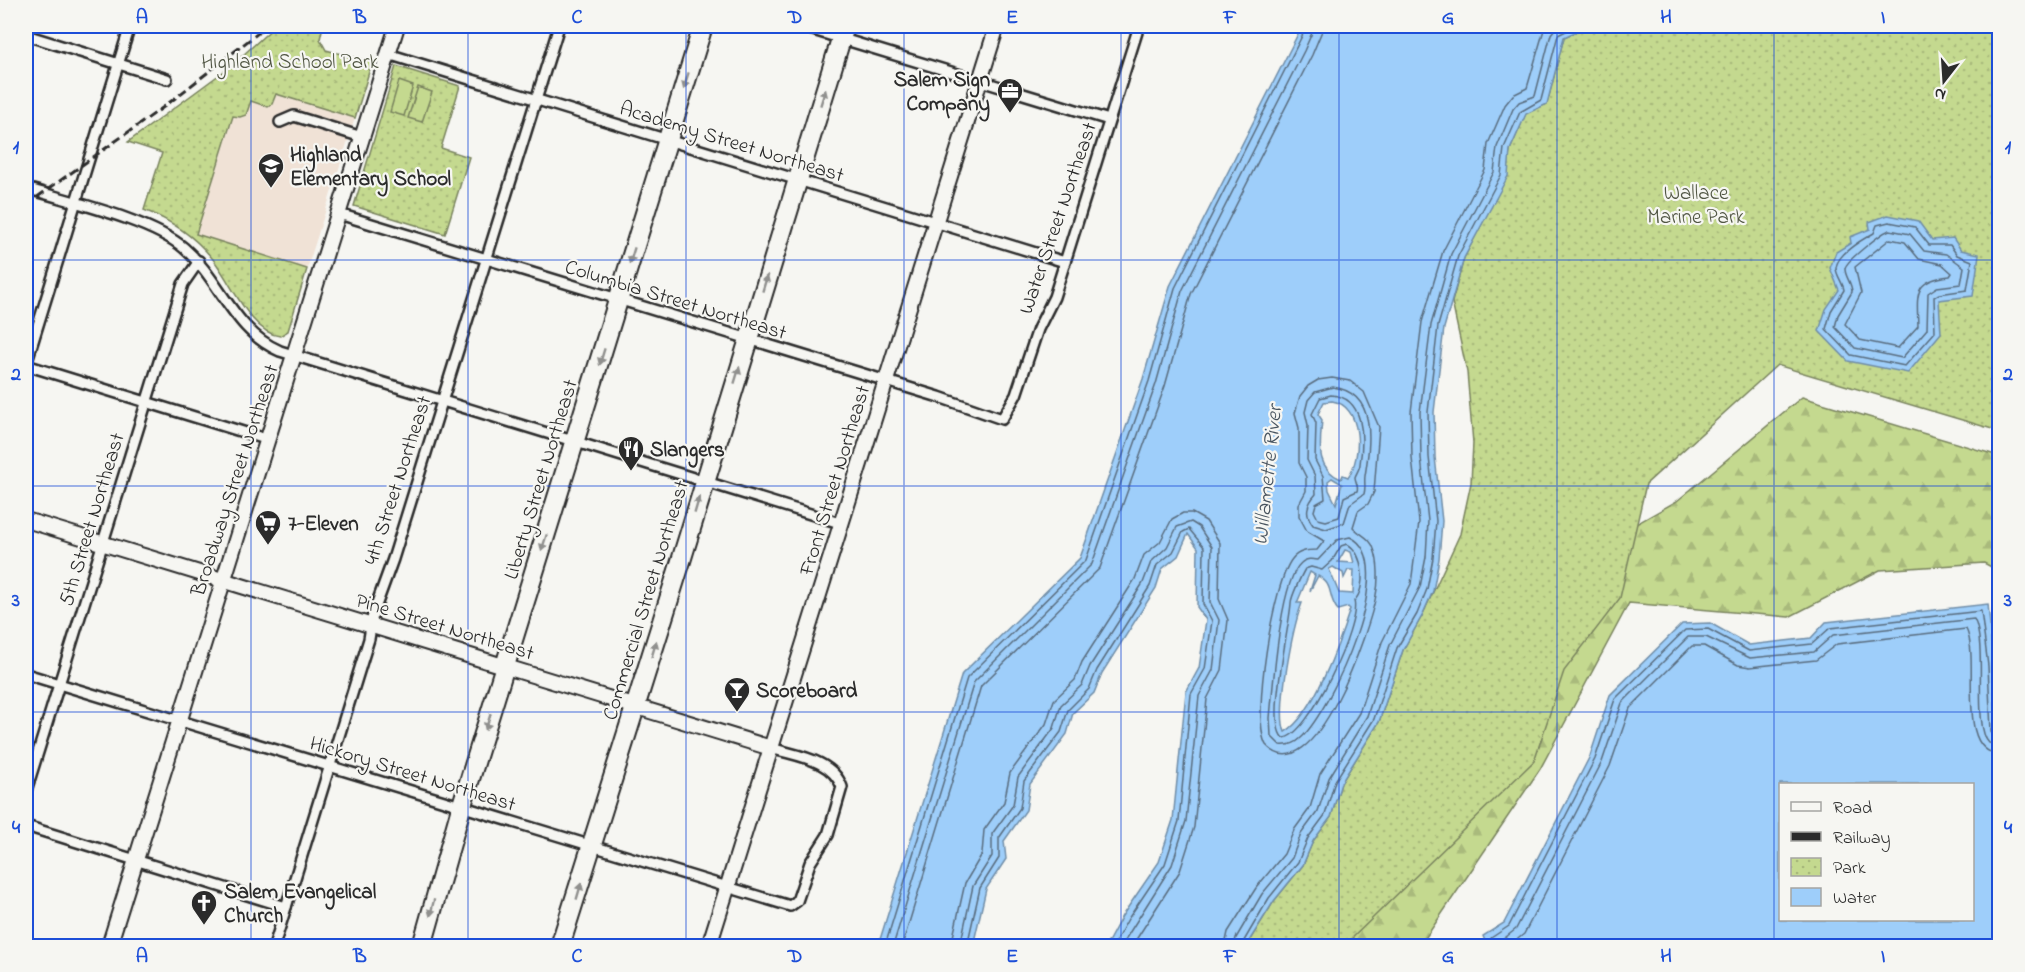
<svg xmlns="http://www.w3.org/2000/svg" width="2025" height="972" viewBox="0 0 2025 972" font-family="'Indie Flower',sans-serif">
	<defs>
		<pattern id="forest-firs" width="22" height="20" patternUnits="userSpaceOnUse" patternTransform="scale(1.5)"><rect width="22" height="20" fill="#c4d98f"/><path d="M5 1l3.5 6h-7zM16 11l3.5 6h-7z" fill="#a9ba7c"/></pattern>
		<pattern id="park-dots" width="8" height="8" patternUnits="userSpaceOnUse" patternTransform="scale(1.5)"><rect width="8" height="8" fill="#c4d98f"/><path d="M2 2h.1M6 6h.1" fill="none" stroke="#a9ba7c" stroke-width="1.8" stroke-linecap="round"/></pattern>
	</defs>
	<rect width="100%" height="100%" fill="#f6f6f2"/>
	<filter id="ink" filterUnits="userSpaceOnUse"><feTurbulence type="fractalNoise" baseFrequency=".0167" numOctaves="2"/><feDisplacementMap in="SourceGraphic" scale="12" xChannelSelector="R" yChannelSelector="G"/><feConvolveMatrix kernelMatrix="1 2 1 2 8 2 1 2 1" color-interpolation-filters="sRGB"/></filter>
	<g filter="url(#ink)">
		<path fill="#f0e2d6" d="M 275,94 L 355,118 L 307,269 L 196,234 L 233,115 L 251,101 L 272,104 Z"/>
		<path fill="url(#forest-firs)" stroke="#78825d" stroke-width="1.5" d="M 1802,397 L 1999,456 L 1999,571 L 1984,563 L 1880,570 L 1789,617 L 1629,603 L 1540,769 L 1420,946 L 1329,946 L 1467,620 L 1677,501 Z"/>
		<g fill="url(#park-dots)" stroke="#78825d" stroke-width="1.5">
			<path d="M 275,26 L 323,26 L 320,39 L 326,50 L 372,62 L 355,118 L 276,94 L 272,104 L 268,107 L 251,101 L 246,115 L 240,117 L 233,116 L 196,234 L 307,269 L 288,331 L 280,336 C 250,333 230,279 212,258 C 194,236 170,220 144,210 L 162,153 L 128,142 L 231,66 Z"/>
			<path d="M 1588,26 L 1999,26 L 1999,431 L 1777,365 L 1646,484 L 1620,598 L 1564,671 L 1534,761 L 1344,946 L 1246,946 L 1274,901 L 1303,865 L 1313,841 L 1331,817 L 1341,783 L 1379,722 L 1403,650 L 1422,616 L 1460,534 L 1471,483 L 1473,443 L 1467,372 L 1452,302 L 1464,258 L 1507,176 L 1510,150 L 1526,113 L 1547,104 L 1564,37 Z"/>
			<path d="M 396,66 L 460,86 L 441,148 L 469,157 L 445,234 L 354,206 Z"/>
		</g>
		<g fill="#c4d98f" stroke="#78825d" stroke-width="1.5">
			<path d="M 399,81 L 413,86 L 404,116 L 390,112 Z"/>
			<path d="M 418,87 L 432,92 L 422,122 L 408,118 Z"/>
		</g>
		<g fill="#9ecefa" stroke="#708da7" stroke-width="1.5" fill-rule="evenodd">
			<path d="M 1302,26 L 1588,26 L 1564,37 L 1547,104 L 1526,114 L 1510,150 L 1508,176 L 1464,258 L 1444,328 L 1434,412 L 1435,457 L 1442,521 L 1439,559 L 1433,591 L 1422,616 L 1403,650 L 1379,722 L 1341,783 L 1331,817 L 1313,841 L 1303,865 L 1274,901 L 1246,946 L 1106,946 L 1122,916 L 1159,862 L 1173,820 L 1186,692 L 1199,668 L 1206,620 L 1197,607 L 1198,548 L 1188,534 L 1178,556 L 1162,569 L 1156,588 L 1102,673 L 1094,693 L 1073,713 L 1067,734 L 1030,784 L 1026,810 L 1004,841 L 1006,859 L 986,889 L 973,946 L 878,946 L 962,674 L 1080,558 L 1143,379 L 1170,286 ZM 1332,401 C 1362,405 1363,456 1348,477 L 1343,475 L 1341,479 C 1315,468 1320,445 1322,420 L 1318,414 L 1324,402 ZM 1332,478 L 1342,484 L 1336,504 L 1329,490 L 1328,481 ZM 1345,550 L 1351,552 L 1354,563 L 1338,562 ZM 1333,567 L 1343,573 L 1344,578 L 1348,570 L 1354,570 L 1353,594 L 1339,593 L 1329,569 ZM 1310,572 L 1315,575 L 1310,591 L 1318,576 C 1335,585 1327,598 1338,610 L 1348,607 L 1350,609 C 1340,641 1314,715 1285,732 C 1276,710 1293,627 1302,603 L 1297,603 Z"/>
			<path d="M 1888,215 L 1918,221 L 1932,240 L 1953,238 L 1961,250 L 1979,254 L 1973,296 L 1939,300 L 1941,333 L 1908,373 L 1848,361 L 1819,331 L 1826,309 L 1839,290 L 1830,268 L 1836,252 L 1851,243 L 1850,237 L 1870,229 L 1869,222 Z"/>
			<path d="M 1988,604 C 1999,718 2000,832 1999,946 L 1487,946 L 1483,936 L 1504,923 L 1590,756 L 1610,695 L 1682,624 L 1710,623 L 1749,645 L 1811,638 L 1826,622 ZM 1780,784 L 1972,784 L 1972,920 L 1780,920 Z"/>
		</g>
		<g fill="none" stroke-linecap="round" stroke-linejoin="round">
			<g stroke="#596c7e" stroke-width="1.5">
				<path d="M 1889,222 L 1915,227 L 1929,245 L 1950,245 L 1957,255 L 1972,261 L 1967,290 L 1939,294 L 1934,297 L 1935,332 L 1905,366 L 1851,355 L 1826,329 L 1831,311 L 1844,290 C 1843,283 1836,275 1836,268 C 1837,254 1863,239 1874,233 L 1877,225 Z"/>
				<path d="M 1890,230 L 1910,234 L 1924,251 L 1946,254 L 1964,267 L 1961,284 L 1937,287 L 1928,293 L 1927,329 L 1902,358 L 1855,348 L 1835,327 L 1838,315 L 1852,292 C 1852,283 1845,277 1845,269 C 1844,262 1884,231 1890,230 Z"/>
				<path d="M 1890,239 L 1905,242 L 1919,259 L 1942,264 L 1952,273 L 1950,276 C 1913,280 1917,294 1918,326 L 1898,348 L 1860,340 L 1845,324 L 1861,293 L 1855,267 Z"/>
				<path d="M 1332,378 L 1350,381 L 1364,392 L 1379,427 L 1374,492 L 1368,504 L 1358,511 L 1353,527 C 1360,535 1370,537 1374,549 C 1379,562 1379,582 1376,595 C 1371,625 1314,797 1266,745 C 1251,720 1273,583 1292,559 C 1298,551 1307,550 1317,550 L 1324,541 L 1307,531 L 1299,516 L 1299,504 L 1306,491 L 1306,477 L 1299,463 L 1299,428 L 1295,413 L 1300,396 L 1308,386 L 1318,380 Z"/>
				<path d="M 1333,387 C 1378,393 1370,444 1365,476 C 1364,482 1366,487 1364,494 L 1350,504 L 1344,523 L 1326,529 L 1313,525 C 1304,513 1307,504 1316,494 L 1315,476 L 1307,460 L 1308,425 L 1305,412 L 1308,400 L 1315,392 Z"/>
				<path d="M 1331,395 C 1365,397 1364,438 1360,464 C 1360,468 1356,474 1355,477 C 1355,482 1359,485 1357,491 L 1344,497 L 1339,517 L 1326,521 L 1318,519 L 1314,511 L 1316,504 L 1325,499 L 1323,476 L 1315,460 L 1316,423 L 1312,414 L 1320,398 Z"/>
				<path d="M 1350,537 C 1402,560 1331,710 1301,738 C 1295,744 1289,746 1280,745 L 1271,736 L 1270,718 C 1273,687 1280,581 1301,563 C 1306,558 1312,559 1318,560 L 1337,540 Z"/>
				<path d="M 1347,544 C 1364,552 1367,589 1354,601 C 1361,624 1308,738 1283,738 C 1266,724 1290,625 1291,603 C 1291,597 1302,574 1305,569 L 1311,567 L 1322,570 L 1332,561 L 1341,546 Z"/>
				<path d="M 885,946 L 967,678 L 1086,560 L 1149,381 L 1175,288 L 1307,26"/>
				<path d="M 893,946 L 974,682 L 1092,564 L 1156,384 L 1182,291 L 1304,51 L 1315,26"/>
				<path d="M 902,946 L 981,686 L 1100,568 L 1165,386 L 1191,294 L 1312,55 L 1324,26"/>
				<path d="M 951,946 L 965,883 L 982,854 L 984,830 L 1004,802 L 1010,773 L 1046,724 L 1054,700 L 1075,680 L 1082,662 L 1135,579 L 1144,555 L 1160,542 L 1172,519 L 1183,513 L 1192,513 L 1206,521 L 1220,543 L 1219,599 L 1228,620 L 1222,670 L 1207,699 L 1194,827 L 1180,871 L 1132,946"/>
				<path d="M 960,946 L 973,886 L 992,856 L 992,834 L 1013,805 L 1018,777 L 1054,728 L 1061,705 L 1082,685 L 1090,666 L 1143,583 L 1151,562 L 1167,547 L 1177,527 L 1191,522 L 1199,527 L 1212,547 L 1210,602 L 1219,620 L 1213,670 L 1199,696 L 1186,821 L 1172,865 L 1121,946"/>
				<path d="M 967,946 L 980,888 L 999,858 L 999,838 L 1020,808 L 1024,781 L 1061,732 L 1068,710 L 1089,689 L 1097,670 L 1150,586 L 1157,565 L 1173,552 L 1183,532 L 1189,529 L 1204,547 L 1203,604 L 1212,621 L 1205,669 L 1191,694 L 1179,821 L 1165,864 L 1128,919 L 1113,946"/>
				<path d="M 1225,946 L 1228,932 L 1256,888 L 1284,854 L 1294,830 L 1310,808 L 1320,774 L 1359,713 L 1382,642 L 1411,584 L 1419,522 L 1412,458 L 1411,412 L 1422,322 L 1443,251 L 1485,170 L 1488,144 L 1505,105 L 1513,95 L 1527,88 L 1545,26"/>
				<path d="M 1234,946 L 1236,938 L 1262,894 L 1292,858 L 1301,834 L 1318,811 L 1329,778 L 1367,716 L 1390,645 L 1420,587 L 1426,557 L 1428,521 L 1421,458 L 1420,412 L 1431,325 L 1451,254 L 1494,172 L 1497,147 L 1513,109 L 1519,102 L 1535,96 L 1551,34 L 1557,26"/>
				<path d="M 1241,946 L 1269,898 L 1298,862 L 1308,838 L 1325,815 L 1335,781 L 1374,719 L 1397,648 L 1417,614 L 1427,589 L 1433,558 L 1436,521 L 1429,457 L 1428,412 L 1438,326 L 1458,256 L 1501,175 L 1504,148 L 1520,112 L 1541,100 L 1558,35 L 1576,26"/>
				<path d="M 1492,946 L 1491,938 L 1509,926 L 1595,759 L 1615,699 L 1685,630 L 1708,629 L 1749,651 L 1812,644 L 1830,628 L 1981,611 L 1988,666 L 1991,732 L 1994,736 L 2000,738"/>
				<path d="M 1500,946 L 1501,941 L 1516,929 L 1602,762 L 1622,703 L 1688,637 L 1706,637 L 1750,658 L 1814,652 L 1833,635 L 1974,619 C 1988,645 1972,726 1989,743 L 2000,745"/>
				<path d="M 1509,946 L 1524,934 L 1610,766 L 1630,708 L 1692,646 L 1704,646 L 1738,665 L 1750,667 L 1816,660 L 1837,644 L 1966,629 C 1981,658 1954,753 2000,754"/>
			</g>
			<g stroke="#2b2b2b" stroke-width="14">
				<g id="street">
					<path d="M 800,26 L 1109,120"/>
					<path d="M 26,35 L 167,79"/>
					<path d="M 388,54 L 1065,262"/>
					<path d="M 280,122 L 294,116 L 362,137"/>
					<path d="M 26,188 C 68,201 152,220 184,248 C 221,280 233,331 280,351 L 843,524"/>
					<path d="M 339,214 L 939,397 L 1002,419 L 1016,395 L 1038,329 L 1054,297 L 1139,26"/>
					<path d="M 26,364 L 130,26"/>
					<path d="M 26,365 L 269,440"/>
					<path d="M 26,674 L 790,906 L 797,901 L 810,863 L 828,835 L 842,787 C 832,759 796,756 771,748"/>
					<path d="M 26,791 L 183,284 L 199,261"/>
					<path d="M 26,826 L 286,907"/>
					<path d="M 274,946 L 369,639 L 373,614 L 393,559 L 559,26"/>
				</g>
			</g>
			<g stroke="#2b2b2b" stroke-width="18">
				<g id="secondary">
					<path d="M 26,520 L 771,748"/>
					<path d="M 109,946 L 397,26"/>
					<path d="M 709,946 L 997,26"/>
				</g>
			</g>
			<g stroke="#2b2b2b" stroke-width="22">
				<g id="highway">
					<path d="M 422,946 L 461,808 L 703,26"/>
					<path d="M 560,946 L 681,561 L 845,26"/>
				</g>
			</g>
			<use href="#street" stroke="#f6f6f2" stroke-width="9"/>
			<use href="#secondary" stroke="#f6f6f2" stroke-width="14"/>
			<use href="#highway" stroke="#f6f6f2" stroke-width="18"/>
			<path stroke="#2b2b2b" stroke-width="3" stroke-dasharray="9 4.5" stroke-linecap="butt" d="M 26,205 L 165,106 L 267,26"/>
		</g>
		<defs><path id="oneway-solid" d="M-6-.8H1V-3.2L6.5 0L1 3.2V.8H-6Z" transform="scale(1.5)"/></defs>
		<g fill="#90908e">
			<use href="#oneway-solid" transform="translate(686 81) rotate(107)"/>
			<use href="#oneway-solid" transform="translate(823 97) rotate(-73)"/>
			<use href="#oneway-solid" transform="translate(632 256) rotate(107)"/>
			<use href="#oneway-solid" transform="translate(765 283) rotate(-73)"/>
			<use href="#oneway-solid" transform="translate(602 357) rotate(107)"/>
			<use href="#oneway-solid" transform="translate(737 375) rotate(-73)"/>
			<use href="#oneway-solid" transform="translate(697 505) rotate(-74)"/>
			<use href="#oneway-solid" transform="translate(544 543) rotate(108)"/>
			<use href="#oneway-solid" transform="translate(654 649) rotate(-73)"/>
			<use href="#oneway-solid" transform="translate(488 722) rotate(108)"/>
			<use href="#oneway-solid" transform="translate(579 891) rotate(-74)"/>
			<use href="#oneway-solid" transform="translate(432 908) rotate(104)"/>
		</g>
	</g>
	<path fill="none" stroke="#1d4ed8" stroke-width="1.5" stroke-opacity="0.55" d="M 251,26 L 251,946M 468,26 L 468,946M 686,26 L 686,946M 904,26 L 904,946M 1121,26 L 1121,946M 1339,26 L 1339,946M 1557,26 L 1557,946M 1774,26 L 1774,946M 26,260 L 2000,260M 26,486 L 2000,486M 26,712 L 2000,712"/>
	<defs>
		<g id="office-pin" transform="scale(1.35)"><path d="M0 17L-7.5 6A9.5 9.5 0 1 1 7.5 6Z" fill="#2b2b2b" stroke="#f6f6f2"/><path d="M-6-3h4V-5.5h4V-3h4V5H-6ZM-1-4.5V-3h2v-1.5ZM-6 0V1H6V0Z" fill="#fff"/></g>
		<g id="school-pin" transform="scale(1.35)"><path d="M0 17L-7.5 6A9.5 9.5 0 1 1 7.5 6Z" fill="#2b2b2b" stroke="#f6f6f2"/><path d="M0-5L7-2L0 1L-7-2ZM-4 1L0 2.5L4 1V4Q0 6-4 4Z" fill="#fff"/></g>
		<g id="restaurant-pin" transform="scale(1.35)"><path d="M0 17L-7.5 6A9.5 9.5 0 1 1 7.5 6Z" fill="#2b2b2b" stroke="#f6f6f2"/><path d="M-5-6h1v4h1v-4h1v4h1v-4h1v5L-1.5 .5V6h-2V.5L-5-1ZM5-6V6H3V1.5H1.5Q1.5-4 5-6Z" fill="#fff"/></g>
		<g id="supermarket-pin" transform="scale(1.35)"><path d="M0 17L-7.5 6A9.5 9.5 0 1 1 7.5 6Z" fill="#2b2b2b" stroke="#f6f6f2"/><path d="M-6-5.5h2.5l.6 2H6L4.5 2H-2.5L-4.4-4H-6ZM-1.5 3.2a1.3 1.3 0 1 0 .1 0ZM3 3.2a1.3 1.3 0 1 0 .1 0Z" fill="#fff"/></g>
		<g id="bar-pin" transform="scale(1.35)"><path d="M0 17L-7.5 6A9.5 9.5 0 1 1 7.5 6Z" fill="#2b2b2b" stroke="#f6f6f2"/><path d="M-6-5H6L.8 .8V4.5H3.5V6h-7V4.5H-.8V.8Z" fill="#fff"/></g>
		<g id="church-pin" transform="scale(1.35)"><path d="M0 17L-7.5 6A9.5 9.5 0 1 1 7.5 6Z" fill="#2b2b2b" stroke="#f6f6f2"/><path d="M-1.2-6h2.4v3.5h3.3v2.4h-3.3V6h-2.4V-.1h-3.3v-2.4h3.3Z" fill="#fff"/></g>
	</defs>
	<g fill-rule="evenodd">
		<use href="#office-pin" x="1010" y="91"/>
		<use href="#school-pin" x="271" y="166"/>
		<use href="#restaurant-pin" x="631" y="449"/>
		<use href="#supermarket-pin" x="268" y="523"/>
		<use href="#bar-pin" x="737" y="690"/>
		<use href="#church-pin" x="204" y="903"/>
	</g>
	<g text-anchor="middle" stroke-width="4.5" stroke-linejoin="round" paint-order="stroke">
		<g font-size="21" fill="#515644" stroke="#f6f6f2">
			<text x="290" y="68">Highland School Park</text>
			<text x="1696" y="199">Wallace<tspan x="1696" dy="24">Marine Park</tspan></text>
		</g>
		<g font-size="21" font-weight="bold" fill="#2b2b2b" stroke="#f6f6f2" text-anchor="start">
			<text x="990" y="86" text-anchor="end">Salem Sign<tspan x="990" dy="24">Company</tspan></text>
			<text x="290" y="161">Highland<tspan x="290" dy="24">Elementary School</tspan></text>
			<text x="650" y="456">Slangers</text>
			<text x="288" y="530">7-Eleven</text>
			<text x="756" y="697">Scoreboard</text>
			<text x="224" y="898">Salem Evangelical<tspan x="224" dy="24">Church</tspan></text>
		</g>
		<g font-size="21" fill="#2b2b2b" stroke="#f6f6f2">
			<text transform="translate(732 141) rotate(17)" y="7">Academy Street Northeast</text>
			<text transform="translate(1057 218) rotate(-71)" y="7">Water Street Northeast</text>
			<text transform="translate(676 299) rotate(17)" y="7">Columbia Street Northeast</text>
			<text transform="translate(540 479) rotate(-73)" y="7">Liberty Street Northeast</text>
			<text transform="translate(234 480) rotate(-72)" y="7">Broadway Street Northeast</text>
			<text transform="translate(397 480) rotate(-72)" y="7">4th Street Northeast</text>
			<text transform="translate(834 480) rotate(-73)" y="7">Front Street Northeast</text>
			<text transform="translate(91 519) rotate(-73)" y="7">5th Street Northeast</text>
			<text transform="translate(645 600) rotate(-73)" y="7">Commercial Street Northeast</text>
			<text transform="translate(445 626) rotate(17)" y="7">Pine Street Northeast</text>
			<text transform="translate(413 773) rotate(17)" y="7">Hickory Street Northeast</text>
		</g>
		<g font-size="22" font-style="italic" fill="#48545f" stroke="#f6f6f2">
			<text transform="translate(1266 475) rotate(-84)" y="8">Willamette River</text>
		</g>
	</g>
	<rect width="2025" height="972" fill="none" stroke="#f6f6f2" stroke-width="66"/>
	<rect x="1779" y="783" width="195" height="138" fill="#f6f6f2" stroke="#a5a5a2" stroke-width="1.5"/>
	<rect x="1791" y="802" width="30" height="9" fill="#f6f6f2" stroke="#a5a5a2" stroke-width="1.5"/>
	<text x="1833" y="813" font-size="18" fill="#2b2b2b">Road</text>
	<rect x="1791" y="832" width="30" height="9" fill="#2b2b2b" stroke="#a5a5a2" stroke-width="1.5"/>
	<text x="1833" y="843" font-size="18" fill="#2b2b2b">Railway</text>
	<rect x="1791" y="858" width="30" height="18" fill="url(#park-dots)" stroke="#a5a5a2" stroke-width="1.5"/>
	<text x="1833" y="873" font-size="18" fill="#2b2b2b">Park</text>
	<rect x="1791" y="888" width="30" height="18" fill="#9ecefa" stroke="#a5a5a2" stroke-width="1.5"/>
	<text x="1833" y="903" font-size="18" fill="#2b2b2b">Water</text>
	<g transform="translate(1944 81) rotate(197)" stroke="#f6f6f2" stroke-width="4.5" paint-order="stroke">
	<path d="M0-4.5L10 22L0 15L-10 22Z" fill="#2b2b2b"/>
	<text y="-9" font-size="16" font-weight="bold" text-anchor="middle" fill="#2b2b2b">N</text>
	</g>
	<rect x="33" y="33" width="1959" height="906" fill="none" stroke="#1d4ed8" stroke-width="2"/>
	<g font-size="20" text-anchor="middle" font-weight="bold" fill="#1d4ed8">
		<text x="142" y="23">A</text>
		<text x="360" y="23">B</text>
		<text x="577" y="23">C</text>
		<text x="795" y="23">D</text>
		<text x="1012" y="23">E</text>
		<text x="1230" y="23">F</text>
		<text x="1448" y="23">G</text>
		<text x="1666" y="23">H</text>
		<text x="1883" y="23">I</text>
		<text x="16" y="153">1</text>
		<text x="2008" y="153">1</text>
		<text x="16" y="380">2</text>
		<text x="2008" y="380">2</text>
		<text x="16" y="606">3</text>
		<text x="2008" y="606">3</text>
		<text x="16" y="833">4</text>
		<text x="2008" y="833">4</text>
		<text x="142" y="962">A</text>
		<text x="360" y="962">B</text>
		<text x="577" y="962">C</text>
		<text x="795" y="962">D</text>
		<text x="1012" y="962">E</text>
		<text x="1230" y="962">F</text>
		<text x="1448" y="962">G</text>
		<text x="1666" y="962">H</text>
		<text x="1883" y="962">I</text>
	</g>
</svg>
